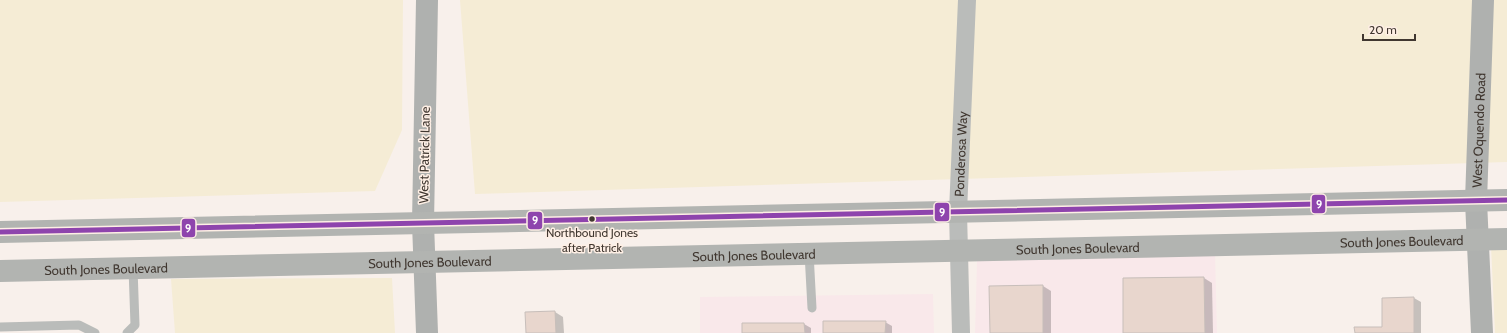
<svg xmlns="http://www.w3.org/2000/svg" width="1507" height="333" viewBox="0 0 1507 333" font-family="Cabin,sans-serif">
	<rect width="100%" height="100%" fill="#f8f0eb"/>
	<g fill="#f9e8ea">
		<path d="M 1215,251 L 1217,333 L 975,333 L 977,261 Z"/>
		<path d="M 933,294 L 934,333 L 700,333 L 700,297 Z"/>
	</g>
	<g fill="#f5ecd5">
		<path d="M 0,0 L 403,0 L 402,130 L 375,191 L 0,202 Z"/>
		<path d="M 460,0 L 1507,0 L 1507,162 L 475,194 Z"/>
		<path d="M 1491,246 L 1507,246 L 1507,333 L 1495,333 Z"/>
		<path d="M 392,278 L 395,333 L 175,333 L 171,279 Z"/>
	</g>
	<g fill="#0003">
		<path d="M 1204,278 L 1212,283 L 1213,333 L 1124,333 L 1124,279 Z"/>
		<path d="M 1043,286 L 1051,291 L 1051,333 L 991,333 Z"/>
		<path d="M 1414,298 L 1421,302 L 1421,333 L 1356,333 L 1383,328 Z"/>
		<path d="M 555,312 L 563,317 L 564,333 L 527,333 L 526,313 Z"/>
		<path d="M 885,322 L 892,326 L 892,333 L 824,333 Z"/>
		<path d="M 743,324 L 804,324 L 811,328 L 811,333 L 743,333 Z"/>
	</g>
	<g fill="#e8d6cd" stroke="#c7beba">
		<path d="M 1204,277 L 1205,333 L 1123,333 L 1123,278 Z"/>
		<path d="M 1043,285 L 1043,333 L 990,333 L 989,286 Z"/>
		<path d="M 1414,297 L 1414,333 L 1355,333 L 1354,327 L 1382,327 L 1382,298 Z"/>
		<path d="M 555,311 L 556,333 L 526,333 L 525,312 Z"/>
		<path d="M 823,321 L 886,321 L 885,333 L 823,333 Z"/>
		<path d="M 742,323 L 804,323 L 805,333 L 742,333 Z"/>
	</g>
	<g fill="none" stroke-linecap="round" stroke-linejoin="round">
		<g stroke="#babcba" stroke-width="9">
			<path d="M 809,253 L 812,308"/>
			<path d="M 0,327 L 79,325 L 95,333"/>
			<path d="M 127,333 L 135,325 L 133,268"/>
		</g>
		<path stroke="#babcba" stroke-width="18" id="s1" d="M 961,333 L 958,212 L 967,0"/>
		<g stroke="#afb1af" stroke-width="22">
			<path d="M 427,0 L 423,223 L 427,333"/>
			<path id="s2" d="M 1482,333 L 1476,201 L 1483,0"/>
		</g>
		<g stroke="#b2b4b1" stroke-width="22">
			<path d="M 0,232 L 1507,200"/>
			<path id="s3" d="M 0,271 L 1507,239"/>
		</g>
		<g stroke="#feefe5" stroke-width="8">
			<path id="bus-1" d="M 0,232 L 1507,200"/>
		</g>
		<use href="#bus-1" stroke="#8e44ad" stroke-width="5"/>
	</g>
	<circle fill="#403730" stroke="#feefe5" stroke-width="1.5" cx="592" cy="219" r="3.5"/>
	<g text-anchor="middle" stroke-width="3" stroke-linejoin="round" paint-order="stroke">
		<g font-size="12" fill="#403730" stroke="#feefe5">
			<text x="592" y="237">Northbound Jones<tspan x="592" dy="15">after Patrick</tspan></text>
		</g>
		<g font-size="13" fill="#403730" stroke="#feefe5">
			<text dy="5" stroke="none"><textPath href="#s2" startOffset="203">West Oquendo Road</textPath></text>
			<text dy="5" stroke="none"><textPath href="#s1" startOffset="179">Ponderosa Way</textPath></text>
			<text transform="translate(424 155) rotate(-89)" y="5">West Patrick Lane</text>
			<text dy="5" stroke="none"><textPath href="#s3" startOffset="1402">South Jones Boulevard</textPath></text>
			<text dy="5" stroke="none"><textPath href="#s3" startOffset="1078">South Jones Boulevard</textPath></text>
			<text dy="5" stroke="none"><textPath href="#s3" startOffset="754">South Jones Boulevard</textPath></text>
			<text dy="5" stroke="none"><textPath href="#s3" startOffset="430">South Jones Boulevard</textPath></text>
			<text dy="5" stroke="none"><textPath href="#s3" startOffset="106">South Jones Boulevard</textPath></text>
		</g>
	</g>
	<g stroke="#feefe5" stroke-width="1.5">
		<rect x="1311" y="194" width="15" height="20" rx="4" fill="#8e44ad"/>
		<rect x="934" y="202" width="16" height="20" rx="4" fill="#8e44ad"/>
		<rect x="527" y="211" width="16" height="19" rx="4" fill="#8e44ad"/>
		<rect x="181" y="218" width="15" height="20" rx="4" fill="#8e44ad"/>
	</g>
	<g font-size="11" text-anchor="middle" font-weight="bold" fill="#fff">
		<text x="1319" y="208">9</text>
		<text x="942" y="216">9</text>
		<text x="535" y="224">9</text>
		<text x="188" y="232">9</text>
	</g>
	<path d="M1363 34v6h52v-6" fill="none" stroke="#403730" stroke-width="2"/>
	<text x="1369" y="34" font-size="12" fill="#403730" stroke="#feefe5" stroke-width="3" paint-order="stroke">20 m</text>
</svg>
